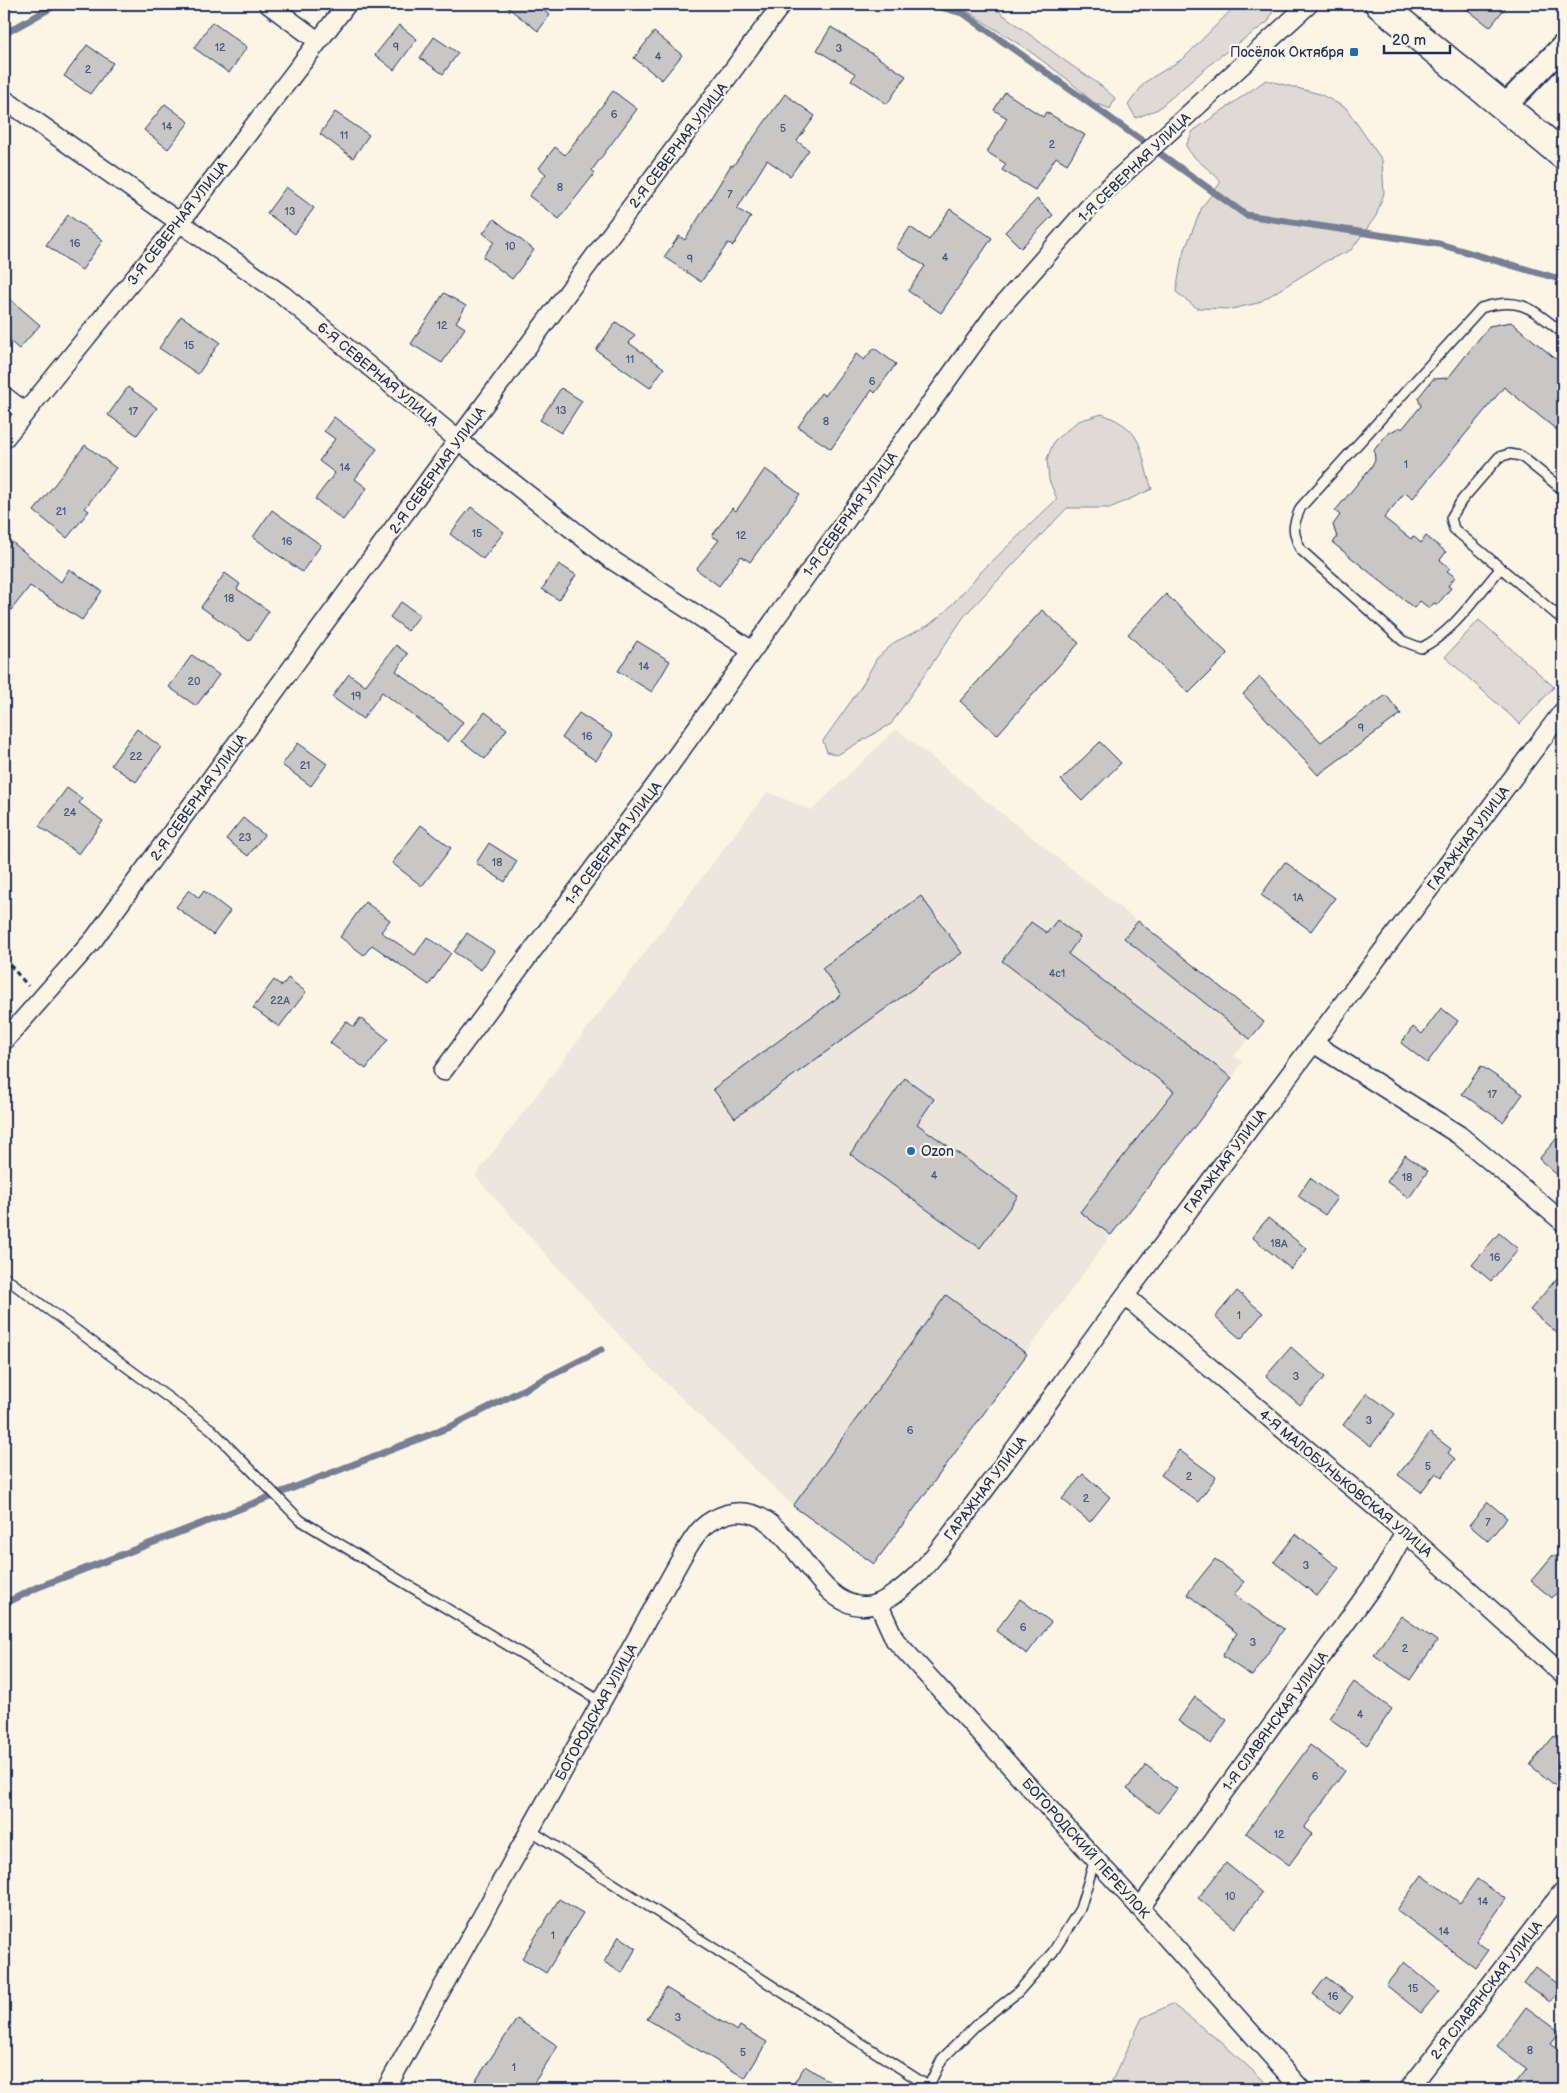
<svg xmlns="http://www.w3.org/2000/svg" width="1567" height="2093" viewBox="0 0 1567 2093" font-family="'Balsamiq Sans',sans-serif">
	<rect width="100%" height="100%" fill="#fcf5e5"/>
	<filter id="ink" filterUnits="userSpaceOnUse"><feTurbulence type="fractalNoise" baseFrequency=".02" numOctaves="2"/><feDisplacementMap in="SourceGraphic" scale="10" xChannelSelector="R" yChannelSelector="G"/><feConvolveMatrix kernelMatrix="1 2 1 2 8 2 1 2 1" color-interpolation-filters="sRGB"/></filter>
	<g filter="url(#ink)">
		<path fill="#ece7dc" d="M 896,729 L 1264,1022 L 1234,1056 L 1242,1062 L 1232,1078 L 1111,1235 L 874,1564 L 793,1506 L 638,1356 L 475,1176 L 767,792 L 812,810 Z"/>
		<g fill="#dfdbd4" stroke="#7d8599">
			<path d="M 956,4 L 989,4 L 1065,61 L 1100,85 L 1115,98 L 1110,109 L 1093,102 L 1066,78 L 1025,48 Z"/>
			<path d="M 1237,4 L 1276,4 L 1268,22 L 1219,57 L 1158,109 L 1136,118 L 1128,105 L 1145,82 L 1184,58 Z"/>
			<path d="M 1266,80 L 1320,94 L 1346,108 L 1382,160 L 1384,193 L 1376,216 L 1351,250 L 1326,261 L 1258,303 L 1232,309 L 1197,308 L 1176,292 L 1182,257 L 1202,207 L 1221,182 C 1210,168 1195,162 1186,146 L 1193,131 Z"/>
			<path d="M 1102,414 C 1148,431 1138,452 1152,489 L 1110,508 L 1067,508 L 965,615 L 891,724 L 837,755 L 827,752 L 823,741 L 861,687 L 877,658 L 895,642 L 929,625 L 947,610 L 982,571 L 1057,499 L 1049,480 L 1047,459 L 1054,441 L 1078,421 Z"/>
			<path d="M 1479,620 L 1554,687 L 1520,724 L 1445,657 Z"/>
			<path d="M 1172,2004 L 1221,2042 L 1273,2089 L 1108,2089 L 1142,2018 Z"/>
		</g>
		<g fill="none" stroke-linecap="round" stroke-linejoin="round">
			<g stroke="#767f94" stroke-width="7">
				<path d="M 930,4 L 963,13 L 1246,215 L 1439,244 L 1563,280"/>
				<path d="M 4,34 L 58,4"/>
				<path d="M 4,1604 L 36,1588 L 452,1426 L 601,1350"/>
			</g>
		</g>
		<g fill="#c8c7c6" stroke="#1b2f5e">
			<path d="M 503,4 L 535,4 L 550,15 L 538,31 Z"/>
			<path d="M 1460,4 L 1508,4 L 1490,27 Z"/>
			<path d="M 212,22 L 247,47 L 229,73 L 194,48 Z"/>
			<path d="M 399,25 L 417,39 L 394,70 L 375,55 Z"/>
			<path d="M 831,27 L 906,76 L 887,104 L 851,80 L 856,74 L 817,50 Z"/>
			<path d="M 654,32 L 682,55 L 662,80 L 634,58 Z"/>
			<path d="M 434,37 L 458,53 L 443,74 L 420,58 Z"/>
			<path d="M 87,45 L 113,63 L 90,94 L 64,76 Z"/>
			<path d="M 613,91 L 637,109 L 592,170 L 595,173 L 559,219 L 529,196 L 546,174 L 539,168 L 555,147 L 565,155 Z"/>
			<path d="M 1005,92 L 1043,117 L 1046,112 L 1085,135 L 1067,164 L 1056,157 L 1035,190 L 1002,170 L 1006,164 L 987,152 L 1007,118 L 994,110 Z"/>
			<path d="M 785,94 L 815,116 L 797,141 L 809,150 L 790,176 L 767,160 L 737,209 L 751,217 L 733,246 L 728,243 L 701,282 L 664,257 L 679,236 L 685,240 L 731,165 L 733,166 Z"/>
			<path d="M 165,104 L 189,122 L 168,149 L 144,130 Z"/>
			<path d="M 335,112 L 369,135 L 353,158 L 320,134 Z"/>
			<path d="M 286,187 L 314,208 L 295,234 L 267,213 Z"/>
			<path d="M 1037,199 L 1053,215 L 1021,248 L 1005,232 Z"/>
			<path d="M 950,209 L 992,238 L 941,313 L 908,291 L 925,266 L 896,248 L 910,227 L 929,240 Z"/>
			<path d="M 68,215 L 103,240 L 82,270 L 46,245 Z"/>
			<path d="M 494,219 L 534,250 L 512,279 L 483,257 L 494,242 L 483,233 Z"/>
			<path d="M 444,293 L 466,306 L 456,322 L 465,328 L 442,363 L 411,344 Z"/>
			<path d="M 4,294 L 40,325 L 19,349 L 4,336 Z"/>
			<path d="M 181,316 L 220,342 L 198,374 L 159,348 Z"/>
			<path d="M 616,322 L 635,335 L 629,343 L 664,368 L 650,388 L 596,350 Z"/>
			<path d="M 1511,322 L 1563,365 L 1563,435 L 1504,387 L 1413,498 L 1405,492 L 1384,518 L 1411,539 L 1413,536 L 1421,543 L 1426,536 L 1446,552 L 1440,560 L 1450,568 L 1447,571 L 1455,577 L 1448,586 L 1451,588 L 1437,605 L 1434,603 L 1429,608 L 1420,601 L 1414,608 L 1333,543 L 1337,537 L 1333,525 L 1340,515 L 1335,511 L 1371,467 L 1375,460 L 1374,450 L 1387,434 L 1400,427 L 1402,429 L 1421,406 L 1418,398 L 1433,379 L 1448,378 L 1489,326 Z"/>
			<path d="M 874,348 L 896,364 L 875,393 L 872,390 L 831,449 L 798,427 L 821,393 L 825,396 L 856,354 L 864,360 Z"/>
			<path d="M 128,387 L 157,408 L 137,435 L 108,415 Z"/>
			<path d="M 561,388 L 582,401 L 561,433 L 540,420 Z"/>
			<path d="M 334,417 L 377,449 L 355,479 L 367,488 L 343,520 L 315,499 L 335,473 L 319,461 L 335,439 L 324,431 Z"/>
			<path d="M 85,445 L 116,468 L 85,508 L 89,511 L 67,538 L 34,511 Z"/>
			<path d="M 765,469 L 800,494 L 750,562 L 741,556 L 719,586 L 696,569 L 719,540 L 712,536 L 732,508 L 736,511 Z"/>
			<path d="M 471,507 L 504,532 L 483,559 L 450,534 Z"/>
			<path d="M 272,510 L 321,545 L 302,572 L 253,537 Z"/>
			<path d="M 12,542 L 61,582 L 69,569 L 102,591 L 82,620 L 30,586 L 4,619 L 4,551 Z"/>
			<path d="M 559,564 L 576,575 L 559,600 L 542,589 Z"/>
			<path d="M 225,573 L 240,584 L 237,589 L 269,611 L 249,641 L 201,607 Z"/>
			<path d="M 1166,594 L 1228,654 L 1189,693 L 1128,634 Z"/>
			<path d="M 401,602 L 420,615 L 408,631 L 390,617 Z"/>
			<path d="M 1042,610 L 1079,643 L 997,735 L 960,701 Z"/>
			<path d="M 637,641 L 670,661 L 652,692 L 618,671 Z"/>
			<path d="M 396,645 L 408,654 L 396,671 L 463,722 L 448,742 L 382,692 L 363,719 L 332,697 L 349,674 L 365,686 Z"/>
			<path d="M 192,655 L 219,675 L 196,706 L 169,687 Z"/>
			<path d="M 1260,677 L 1321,742 L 1386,695 L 1401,714 L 1318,775 L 1243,694 Z"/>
			<path d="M 485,712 L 507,729 L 485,759 L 462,741 Z"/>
			<path d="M 579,713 L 613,735 L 596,761 L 562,738 Z"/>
			<path d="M 137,729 L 161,747 L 136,782 L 111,765 Z"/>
			<path d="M 1100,742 L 1121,763 L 1082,801 L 1061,780 Z"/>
			<path d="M 298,743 L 327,764 L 311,786 L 282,765 Z"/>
			<path d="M 67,788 L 82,799 L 79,803 L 103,821 L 79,854 L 39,826 Z"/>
			<path d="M 243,818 L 264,835 L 248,856 L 226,839 Z"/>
			<path d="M 421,825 L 451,848 L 422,886 L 392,863 Z"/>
			<path d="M 489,843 L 517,861 L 505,882 L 476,863 Z"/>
			<path d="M 1285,862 L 1335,898 L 1311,931 L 1261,895 Z"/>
			<path d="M 189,890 L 199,898 L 204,891 L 230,911 L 213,935 L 176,907 Z"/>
			<path d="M 921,896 L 962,953 L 735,1118 L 713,1089 L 841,995 L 822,968 Z"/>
			<path d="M 365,902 L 390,920 L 381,932 L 415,955 L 427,937 L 451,953 L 429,985 L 372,945 L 364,955 L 340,937 Z"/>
			<path d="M 1057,920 L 1080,937 L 1068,954 L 1232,1078 L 1111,1235 L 1080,1212 L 1174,1091 L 1002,961 L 1031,922 L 1047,933 Z"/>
			<path d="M 1138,921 L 1264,1022 L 1250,1039 L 1124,938 Z"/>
			<path d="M 467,933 L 494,951 L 481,970 L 454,952 Z"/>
			<path d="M 288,978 L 306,992 L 279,1027 L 253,1008 L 274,980 L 282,986 Z"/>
			<path d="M 1441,1008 L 1458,1021 L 1427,1063 L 1401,1043 L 1413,1027 L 1422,1034 Z"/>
			<path d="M 360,1018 L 388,1039 L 366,1069 L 330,1043 L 346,1021 L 354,1027 Z"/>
			<path d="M 1481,1066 L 1523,1094 L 1503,1122 L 1462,1094 Z"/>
			<path d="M 905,1078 L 934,1099 L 917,1124 L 1018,1196 L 980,1248 L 850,1154 Z"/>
			<path d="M 1563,1131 L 1563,1180 L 1539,1159 Z"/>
			<path d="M 1405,1155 L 1428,1171 L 1409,1198 L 1387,1182 Z"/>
			<path d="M 1310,1178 L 1337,1198 L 1325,1215 L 1298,1196 Z"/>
			<path d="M 1268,1218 L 1307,1249 L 1291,1269 L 1252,1237 Z"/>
			<path d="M 1499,1233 L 1518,1249 L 1491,1281 L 1472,1265 Z"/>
			<path d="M 1563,1271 L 1563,1338 L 1530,1310 Z"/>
			<path d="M 1237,1291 L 1263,1313 L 1241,1339 L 1215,1317 Z"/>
			<path d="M 946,1295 L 1027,1354 L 874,1564 L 793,1506 Z"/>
			<path d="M 1291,1347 L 1325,1377 L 1300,1405 L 1266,1376 Z"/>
			<path d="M 1367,1393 L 1395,1414 L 1371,1446 L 1343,1425 Z"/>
			<path d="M 1430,1433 L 1451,1449 L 1448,1453 L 1455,1459 L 1442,1477 L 1436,1473 L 1421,1492 L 1398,1475 Z"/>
			<path d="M 1179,1450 L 1216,1477 L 1198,1502 L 1161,1475 Z"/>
			<path d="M 1083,1474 L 1110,1497 L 1090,1522 L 1062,1499 Z"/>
			<path d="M 1488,1502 L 1507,1518 L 1488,1541 L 1469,1525 Z"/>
			<path d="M 1296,1534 L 1339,1568 L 1317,1596 L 1274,1562 Z"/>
			<path d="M 1553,1555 L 1563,1564 L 1563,1585 L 1552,1598 L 1531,1581 Z"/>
			<path d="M 1215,1559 L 1244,1582 L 1234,1595 L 1284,1629 L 1252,1676 L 1222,1656 L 1237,1633 L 1187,1594 Z"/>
			<path d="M 1020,1599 L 1051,1622 L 1027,1654 L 996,1631 Z"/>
			<path d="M 1401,1616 L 1437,1641 L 1410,1680 L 1374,1655 Z"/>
			<path d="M 1354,1682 L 1392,1709 L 1367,1745 L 1329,1718 Z"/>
			<path d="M 1195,1697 L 1227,1720 L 1211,1744 L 1178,1721 Z"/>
			<path d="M 1554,1736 L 1563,1744 L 1563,1792 L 1530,1765 Z"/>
			<path d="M 1310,1745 L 1345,1771 L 1304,1828 L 1312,1834 L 1289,1865 L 1246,1833 Z"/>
			<path d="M 1146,1765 L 1177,1789 L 1158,1813 L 1127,1789 Z"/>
			<path d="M 1226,1863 L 1262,1893 L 1235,1928 L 1198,1898 Z"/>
			<path d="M 1422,1875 L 1460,1903 L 1477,1879 L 1506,1899 L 1476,1941 L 1488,1950 L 1475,1968 L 1397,1910 Z"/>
			<path d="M 559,1899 L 583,1913 L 546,1973 L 522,1958 Z"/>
			<path d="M 619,1936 L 636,1948 L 622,1973 L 604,1962 Z"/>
			<path d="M 1404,1962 L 1439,1991 L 1421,2013 L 1386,1985 Z"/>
			<path d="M 1536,1967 L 1562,1987 L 1550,2002 L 1524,1983 Z"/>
			<path d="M 1326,1977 L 1353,1997 L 1340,2014 L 1313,1994 Z"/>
			<path d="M 666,1988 L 737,2031 L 740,2026 L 767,2042 L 745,2078 L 647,2019 Z"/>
			<path d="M 1526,2007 L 1560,2032 L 1551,2044 L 1563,2053 L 1563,2089 L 1511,2089 L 1527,2069 L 1497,2046 Z"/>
			<path d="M 517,2019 L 558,2046 L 530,2089 L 470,2089 Z"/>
			<path d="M 805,2066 L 841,2089 L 790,2089 Z"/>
		</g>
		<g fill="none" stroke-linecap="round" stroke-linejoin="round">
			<g stroke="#1b2f5e" stroke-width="12">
				<g id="service">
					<path d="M 1563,490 L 1521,456 L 1509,454 L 1499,457 L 1462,500 L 1451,518 L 1454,529 L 1563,620"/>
					<path d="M 1501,568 C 1477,595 1454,632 1421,648 L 1403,641 L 1301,550 C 1292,531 1292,526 1301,507 L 1481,308 C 1521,296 1532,309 1563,333"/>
					<path d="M 4,1277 L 211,1429 L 300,1520 L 602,1702"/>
					<path d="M 530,1830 L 928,2086"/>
					<path d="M 927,2089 L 942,2059 L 976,2025 L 1018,1992 L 1053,1952 L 1080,1909 L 1095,1859"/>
				</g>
			</g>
			<g stroke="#1b2f5e" stroke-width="21">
				<g id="minor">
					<path d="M 268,4 L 318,41"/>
					<path d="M 4,99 L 283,295 L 458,440 L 609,558 L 751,650"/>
					<path d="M 4,396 L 25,412"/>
					<path d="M 4,439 L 181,221 L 347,4"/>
					<path d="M 4,1041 L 94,939 L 458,440 L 782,4"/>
					<path d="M 1313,1043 L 1459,1135 L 1563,1222"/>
					<path d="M 443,1071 L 657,783 L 994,315 L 1098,197 L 1309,4"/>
					<path d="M 1125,1296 L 1405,1532 L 1563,1675"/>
					<path d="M 878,1603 L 895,1640 L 1140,1908 L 1301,2089"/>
					<path d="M 1140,1908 L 1384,1570 L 1405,1532"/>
					<path d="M 386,2089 L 683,1555 C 689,1546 695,1534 703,1527 C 710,1520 718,1517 727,1514 C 789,1497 808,1605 863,1606 C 882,1607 903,1588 916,1576 C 939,1553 957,1526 977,1500 C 1029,1432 1076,1361 1127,1293 C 1271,1098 1417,905 1563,711"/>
					<path d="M 1409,2089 L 1563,1891"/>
				</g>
			</g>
			<g stroke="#1b2f5e" stroke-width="26">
				<path id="tertiary" d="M 1504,107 L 1563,46"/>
			</g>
			<g stroke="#1b2f5e" stroke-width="31">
				<path id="trunk" d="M 1379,4 L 1563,155"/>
			</g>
			<path stroke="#1b2f5e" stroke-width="3" stroke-dasharray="5 4" stroke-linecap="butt" d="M 4,958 L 28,986"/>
			<use href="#service" stroke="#fcf5e5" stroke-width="9"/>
			<use href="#minor" stroke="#fcf5e5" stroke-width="18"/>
			<use href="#tertiary" stroke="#fcf5e5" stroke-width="22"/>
			<use href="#trunk" stroke="#fcf5e5" stroke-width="28"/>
		</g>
	</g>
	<g fill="#1f6fb2" stroke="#fcf5e5" stroke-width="2">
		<rect x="1349" y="47" width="10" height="10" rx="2.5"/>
		<circle cx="911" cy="1151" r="5"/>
	</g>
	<g text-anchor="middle" stroke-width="4.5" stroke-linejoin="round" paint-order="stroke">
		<g font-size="11" fill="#465578">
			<text x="220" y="51">12</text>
			<text x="396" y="51">9</text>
			<text x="839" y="52">3</text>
			<text x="658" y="60">4</text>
			<text x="88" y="73">2</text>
			<text x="614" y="118">6</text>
			<text x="167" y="130">14</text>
			<text x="783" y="132">5</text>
			<text x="344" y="139">11</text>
			<text x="1052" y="148">2</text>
			<text x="560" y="191">8</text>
			<text x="730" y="198">7</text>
			<text x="290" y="215">13</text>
			<text x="75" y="247">16</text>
			<text x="510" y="250">10</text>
			<text x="945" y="261">4</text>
			<text x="690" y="263">9</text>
			<text x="442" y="329">12</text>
			<text x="189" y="349">15</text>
			<text x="630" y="363">11</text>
			<text x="872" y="385">6</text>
			<text x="561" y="414">13</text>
			<text x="133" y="415">17</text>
			<text x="826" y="425">8</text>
			<text x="1406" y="468">1</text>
			<text x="345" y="471">14</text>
			<text x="61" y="515">21</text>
			<text x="477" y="537">15</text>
			<text x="741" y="539">12</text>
			<text x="287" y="545">16</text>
			<text x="229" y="602">18</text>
			<text x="644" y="670">14</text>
			<text x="194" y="685">20</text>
			<text x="356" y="700">19</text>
			<text x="1361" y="732">9</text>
			<text x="587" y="740">16</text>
			<text x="136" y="760">22</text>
			<text x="305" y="769">21</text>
			<text x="70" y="816">24</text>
			<text x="245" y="841">23</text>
			<text x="497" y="866">18</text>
			<text x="1298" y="901">1А</text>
			<text x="1057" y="977">4с1</text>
			<text x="280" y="1004">22А</text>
			<text x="1492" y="1098">17</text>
			<text x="934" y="1179">4</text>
			<text x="1407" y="1181">18</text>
			<text x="1279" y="1247">18А</text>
			<text x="1495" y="1261">16</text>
			<text x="1239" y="1319">1</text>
			<text x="1296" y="1380">3</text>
			<text x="1369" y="1424">3</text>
			<text x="910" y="1434">6</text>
			<text x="1428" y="1470">5</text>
			<text x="1189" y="1480">2</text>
			<text x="1086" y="1502">2</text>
			<text x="1488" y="1526">7</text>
			<text x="1306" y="1569">3</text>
			<text x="1023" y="1631">6</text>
			<text x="1253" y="1646">3</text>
			<text x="1405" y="1652">2</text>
			<text x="1360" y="1718">4</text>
			<text x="1315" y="1780">6</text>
			<text x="1279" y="1838">12</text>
			<text x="1230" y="1900">10</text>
			<text x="1483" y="1905">14</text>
			<text x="1444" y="1935">14</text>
			<text x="553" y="1939">1</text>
			<text x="1413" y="1992">15</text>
			<text x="1333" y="2000">16</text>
			<text x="678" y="2021">3</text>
			<text x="1530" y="2054">8</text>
			<text x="743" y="2056">5</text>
			<text x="514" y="2071">1</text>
		</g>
		<g font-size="14" fill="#1b2f5e" stroke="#fcf5e5" text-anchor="end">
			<text x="1344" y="57">Посёлок Октября</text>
			<text x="921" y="1156" text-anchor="start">Ozon</text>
		</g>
		<g font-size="14" fill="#1b2f5e" stroke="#fcf5e5">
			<text transform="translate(678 145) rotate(-53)" y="5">2-Я СЕВЕРНАЯ УЛИЦА</text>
			<text transform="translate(1134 167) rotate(-44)" y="5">1-Я СЕВЕРНАЯ УЛИЦА</text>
			<text transform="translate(177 223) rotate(-52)" y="5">3-Я СЕВЕРНАЯ УЛИЦА</text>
			<text transform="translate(378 374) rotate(40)" y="5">6-Я СЕВЕРНАЯ УЛИЦА</text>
			<text transform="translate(437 470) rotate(-54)" y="5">2-Я СЕВЕРНАЯ УЛИЦА</text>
			<text transform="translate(850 514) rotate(-54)" y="5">1-Я СЕВЕРНАЯ УЛИЦА</text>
			<text transform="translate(198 797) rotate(-54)" y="5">2-Я СЕВЕРНАЯ УЛИЦА</text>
			<text transform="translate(1468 838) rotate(-53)" y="5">ГАРАЖНАЯ УЛИЦА</text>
			<text transform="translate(613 843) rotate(-53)" y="5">1-Я СЕВЕРНАЯ УЛИЦА</text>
			<text transform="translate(1225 1161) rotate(-53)" y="5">ГАРАЖНАЯ УЛИЦА</text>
			<text transform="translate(1346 1483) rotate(40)" y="5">4-Я МАЛОБУНЬКОВСКАЯ УЛИЦА</text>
			<text transform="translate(985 1488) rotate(-53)" y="5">ГАРАЖНАЯ УЛИЦА</text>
			<text transform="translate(596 1712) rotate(-61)" y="5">БОГОРОДСКАЯ УЛИЦА</text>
			<text transform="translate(1275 1721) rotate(-54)" y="5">1-Я СЛАВЯНСКАЯ УЛИЦА</text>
			<text transform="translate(1086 1848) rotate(48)" y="5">БОГОРОДСКИЙ ПЕРЕУЛОК</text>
			<text transform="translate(1486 1990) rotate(-52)" y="5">2-Я СЛАВЯНСКАЯ УЛИЦА</text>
		</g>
	</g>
	<rect width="1567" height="2093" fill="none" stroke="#fcf5e5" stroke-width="20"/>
	<rect x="10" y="10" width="1547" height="2073" fill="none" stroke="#1b2f5e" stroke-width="2" filter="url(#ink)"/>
	<path d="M1384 45v8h66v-8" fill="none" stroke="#1b2f5e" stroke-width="2.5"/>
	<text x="1392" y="45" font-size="15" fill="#1b2f5e" stroke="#fcf5e5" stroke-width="4" paint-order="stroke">20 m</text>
</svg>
